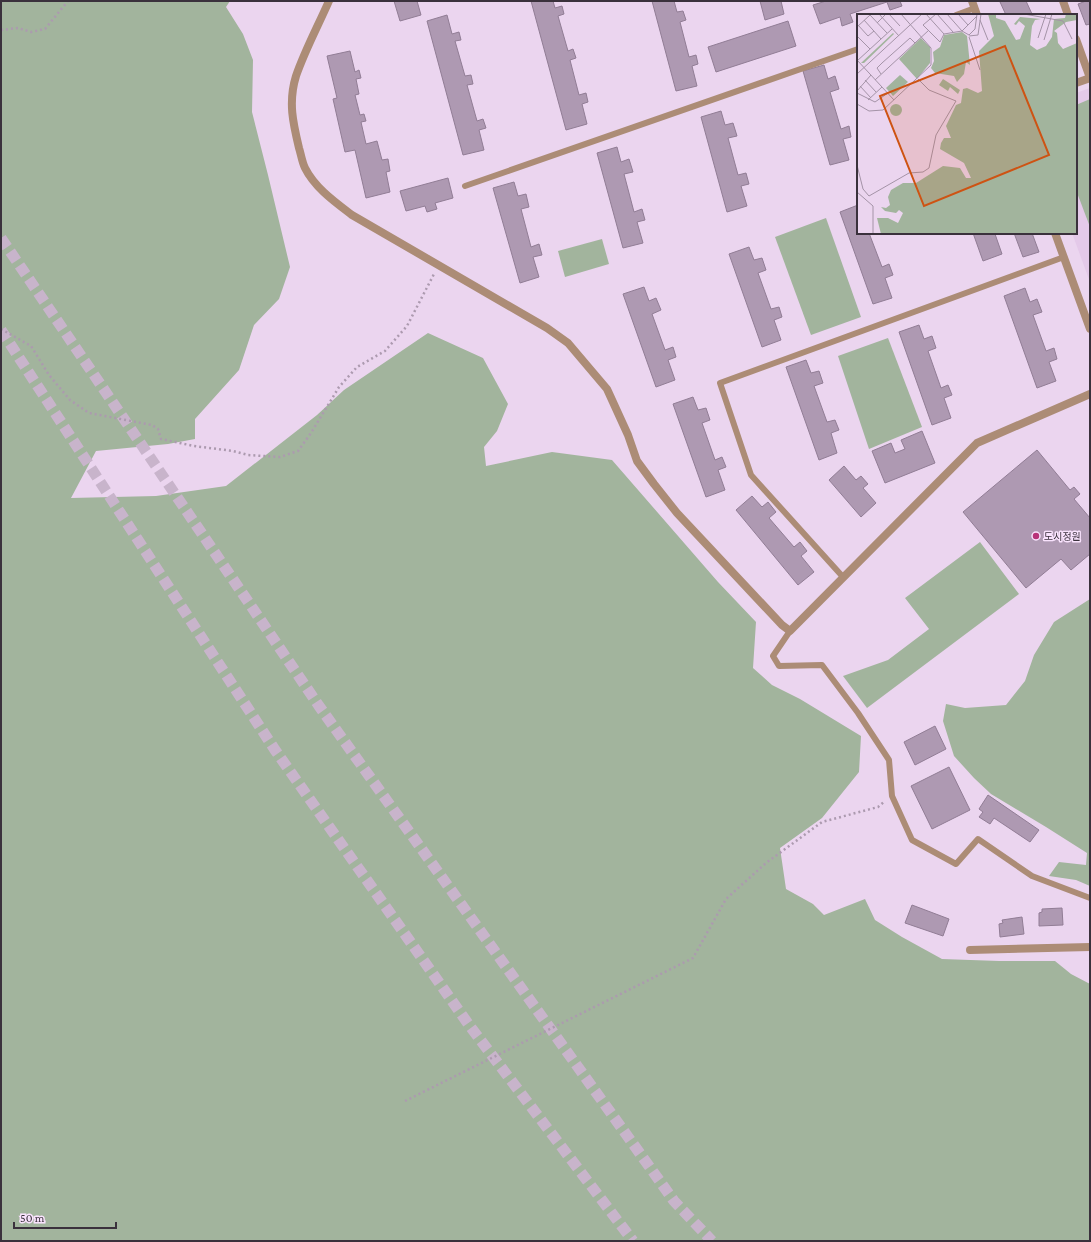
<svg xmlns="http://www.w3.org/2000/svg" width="1091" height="1242" viewBox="0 0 1091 1242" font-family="'Crimson Pro','Noto Sans KR',serif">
	<rect width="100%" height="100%" fill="#ebd5ef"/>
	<path fill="#e4c9e9" d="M 1090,88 L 1090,282 L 1072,233 L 1076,233 L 1076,93 Z"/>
	<g fill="#a2b49d">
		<path d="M 1,1 L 230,1 L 226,7 L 243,34 L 253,60 L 252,112 L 268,175 L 290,267 L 279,299 L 254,325 L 239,370 L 195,419 L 195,439 L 168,444 L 96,451 L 71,498 L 156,496 L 226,486 L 317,415 L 344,390 L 428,333 L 483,358 L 508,404 L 497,431 L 484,447 L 486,466 L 552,452 L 612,460 L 718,582 L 756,622 L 753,668 L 772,685 L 800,699 L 861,736 L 859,772 L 822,818 L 780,848 L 786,889 L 813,904 L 824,915 L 865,899 L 875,920 L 902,937 L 942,959 L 999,961 L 1055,961 L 1071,974 L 1090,984 L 1090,1241 L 1,1241 Z"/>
		<path d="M 1090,99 L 1090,227 L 1076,190 L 1076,105 Z"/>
		<path d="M 826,218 L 861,317 L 811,335 L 775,237 Z"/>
		<path d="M 602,239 L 609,264 L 565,277 L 558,251 Z"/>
		<path d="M 888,338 L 922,427 L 869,449 L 838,356 Z"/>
		<path d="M 980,542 L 1019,594 L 867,708 L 843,676 L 888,660 L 929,629 L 905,598 Z"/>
		<path d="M 1090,599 L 1090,886 L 1076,880 L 1049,876 L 1059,862 L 1086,865 L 1087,853 L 1046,827 L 991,794 L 974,778 L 954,756 L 943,721 L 946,704 L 965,708 L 1006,705 L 1025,681 L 1034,655 L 1054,622 Z"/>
	</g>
	<g fill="#ae99b2" stroke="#917d95">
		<path d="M 394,1 L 417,1 L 421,15 L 400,21 Z"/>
		<path d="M 531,1 L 553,1 L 555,8 L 562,6 L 564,14 L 558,16 L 568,51 L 573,49 L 576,58 L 570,60 L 579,95 L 586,93 L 588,102 L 582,104 L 587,124 L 566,130 Z"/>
		<path d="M 652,1 L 674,1 L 677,12 L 683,11 L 686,20 L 680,22 L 689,57 L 696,55 L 698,64 L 692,66 L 697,86 L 676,91 Z"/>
		<path d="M 760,1 L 781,1 L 784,14 L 765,20 Z"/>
		<path d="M 826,1 L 900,1 L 902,6 L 890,10 L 887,2 L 850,14 L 853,22 L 842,26 L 840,17 L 820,24 L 813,5 Z"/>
		<path d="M 1003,1 L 1026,1 L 1032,14 L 1006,15 L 1000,2 Z"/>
		<path d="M 1086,1 L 1090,1 L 1090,24 L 1086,25 L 1078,4 Z"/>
		<path d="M 447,15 L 452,34 L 459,32 L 461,40 L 455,41 L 465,76 L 471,75 L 473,84 L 467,85 L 477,121 L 483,119 L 486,128 L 479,130 L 484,150 L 463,155 L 427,21 Z"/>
		<path d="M 788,21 L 796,46 L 716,72 L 708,47 Z"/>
		<path d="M 350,51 L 355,72 L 359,70 L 361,78 L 356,79 L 359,94 L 355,95 L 360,115 L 364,114 L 366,121 L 361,122 L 366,144 L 377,141 L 382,160 L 388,159 L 390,171 L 386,172 L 390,192 L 366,198 L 355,150 L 345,152 L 333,99 L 337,98 L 327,56 Z"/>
		<path d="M 824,65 L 828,79 L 835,76 L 839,89 L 830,92 L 841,129 L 849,126 L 851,137 L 843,139 L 849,160 L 830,165 L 803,71 Z"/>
		<path d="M 721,111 L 725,125 L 733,123 L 737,136 L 728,138 L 738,175 L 746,173 L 749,184 L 741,186 L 747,206 L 727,212 L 701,117 Z"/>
		<path d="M 617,147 L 621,162 L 629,159 L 633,172 L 624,174 L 634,212 L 642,209 L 645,220 L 637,222 L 643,243 L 623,248 L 597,153 Z"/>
		<path d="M 448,178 L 453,198 L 435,203 L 437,209 L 427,212 L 425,206 L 406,211 L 400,191 Z"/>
		<path d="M 514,182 L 518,196 L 526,194 L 529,207 L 521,209 L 531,247 L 539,244 L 542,255 L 533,257 L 539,277 L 520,283 L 493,188 Z"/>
		<path d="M 858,205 L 858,233 L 869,233 L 882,267 L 889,264 L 893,275 L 885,278 L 892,298 L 873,304 L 840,212 Z"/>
		<path d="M 973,233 L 997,233 L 995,234 L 1002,254 L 983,261 Z"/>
		<path d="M 1014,233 L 1032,233 L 1039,252 L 1023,257 Z"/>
		<path d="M 749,247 L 754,260 L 762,258 L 766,270 L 758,273 L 771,309 L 779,307 L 782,317 L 774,320 L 781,340 L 762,347 L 729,254 Z"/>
		<path d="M 644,287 L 649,301 L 656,298 L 661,310 L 652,314 L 665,350 L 673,347 L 676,357 L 668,360 L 675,380 L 656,387 L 623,294 Z"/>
		<path d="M 1025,288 L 1030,302 L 1037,299 L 1042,312 L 1033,315 L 1046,351 L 1054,348 L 1057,359 L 1049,362 L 1056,381 L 1037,388 L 1004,296 Z"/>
		<path d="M 919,325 L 924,339 L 932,336 L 936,348 L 928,351 L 941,388 L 948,385 L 952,395 L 944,398 L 951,418 L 932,425 L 899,332 Z"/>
		<path d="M 806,360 L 811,373 L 819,371 L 823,383 L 814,386 L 827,422 L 835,420 L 839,430 L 831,433 L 837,453 L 819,460 L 786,367 Z"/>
		<path d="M 693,397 L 698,410 L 706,408 L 710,420 L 702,423 L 715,460 L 722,457 L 726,467 L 718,470 L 725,490 L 706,497 L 673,404 Z"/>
		<path d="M 922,431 L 935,463 L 885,483 L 872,451 L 891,443 L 895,453 L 905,449 L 901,440 Z"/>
		<path d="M 1037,450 L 1070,490 L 1074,487 L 1080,494 L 1074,499 L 1090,518 L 1090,554 L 1071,570 L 1061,559 L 1026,588 L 963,512 Z"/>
		<path d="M 844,466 L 856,480 L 861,476 L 868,484 L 863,488 L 876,503 L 861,517 L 829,480 Z"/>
		<path d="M 752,496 L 762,507 L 768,502 L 776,512 L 769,518 L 794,547 L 800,542 L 807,551 L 801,556 L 814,572 L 798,585 L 736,510 Z"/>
		<path d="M 935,726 L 946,749 L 915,765 L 904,742 Z"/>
		<path d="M 949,767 L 970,810 L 932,829 L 911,786 Z"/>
		<path d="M 988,795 L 1039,830 L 1030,842 L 994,818 L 990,824 L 979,817 L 983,812 L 979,809 Z"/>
		<path d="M 912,905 L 949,919 L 943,936 L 905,923 Z"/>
		<path d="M 1062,908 L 1063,925 L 1039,926 L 1039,913 L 1042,912 L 1042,909 Z"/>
		<path d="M 1022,917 L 1024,934 L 1000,937 L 999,924 L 1003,923 L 1002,920 Z"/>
	</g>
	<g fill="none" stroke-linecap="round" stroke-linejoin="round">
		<g stroke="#c8b4cb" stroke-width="11" stroke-dasharray="11 5.5" stroke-linecap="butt">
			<path d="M 1,238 L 319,706 L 674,1201 L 712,1241"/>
			<path d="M 1,330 L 275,750 L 469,1025 L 633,1241"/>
		</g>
		<g stroke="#ac9aaf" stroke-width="2.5" stroke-dasharray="2 3" stroke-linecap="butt">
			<path d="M 1,30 L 18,28 L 31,32 L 45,29 L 68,1"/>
			<path d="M 1,329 L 31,346 L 49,375 L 70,400 L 89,413 L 152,425 L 158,429 L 161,439 L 194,446 L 233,451 L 248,455 L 280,457 L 298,451 L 311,433 L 339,387 L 357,367 L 385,351 L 407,326 L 434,274"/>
			<path d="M 405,1101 L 693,958 L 726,899 L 766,863 L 822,822 L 878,807 L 885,801"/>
		</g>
		<g stroke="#ac8c76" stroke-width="6">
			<path d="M 956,15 L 975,8"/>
			<path d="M 465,186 L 858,49"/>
			<path d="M 843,577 L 751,475 L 720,383 L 1064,257"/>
			<path d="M 790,631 L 773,656 L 779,666 L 822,665 L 858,713 L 889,760 L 892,796 L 912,840 L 956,864 L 978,839 L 1032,876 L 1090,898"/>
		</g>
		<g stroke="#ac8c76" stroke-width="8">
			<path d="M 329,1 C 318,26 305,50 296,76 C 288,102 293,123 299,148 C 301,154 302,162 305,168 C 315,188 335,202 352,215 L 547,328 L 568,343 L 607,389 L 628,435 L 637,461 L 654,484 L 677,513 L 782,625 L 790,631 L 977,443 L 1090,394"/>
			<path d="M 1063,1 L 1068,15"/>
			<path d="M 1076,39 L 1090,78"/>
			<path d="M 1076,83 L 1090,78"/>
			<path d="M 970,950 L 1090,947"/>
		</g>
		<g stroke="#ac8c76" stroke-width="8">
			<path d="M 972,1 L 977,15"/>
			<path d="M 1055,233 L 1090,329"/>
		</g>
	</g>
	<circle fill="#b83379" stroke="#f9e3fd" stroke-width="1.5" cx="1036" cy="536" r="4"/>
	<g text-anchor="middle" stroke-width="3" stroke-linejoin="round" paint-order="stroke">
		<g font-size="10" fill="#3a313c" stroke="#f9e3fd" text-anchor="start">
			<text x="1044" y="540">도시정원</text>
		</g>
	</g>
	<g transform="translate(857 14)">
		<rect width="220" height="220" fill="#ebd5ef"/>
		<path d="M 131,0 L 139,0 L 139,4 L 148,7 L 159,26 L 163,25 L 168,12 L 162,7 L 159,11 L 157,10 L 163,3 L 184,5 L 178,6 L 175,12 L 173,31 L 180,36 L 189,32 L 195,23 L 197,5 L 208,4 L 209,0 L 220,0 L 220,6 L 209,8 L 197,17 L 200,19 L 201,29 L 206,35 L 220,29 L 220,220 L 24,220 L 20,204 L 31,204 L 41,209 L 46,199 L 42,196 L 39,199 L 28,197 L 24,193 L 29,194 L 33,191 L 31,183 L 34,176 L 46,169 L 59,169 L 86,152 L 103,154 L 109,164 L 114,164 L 107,149 L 83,135 L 84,129 L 87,124 L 94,124 L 89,112 L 99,91 L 104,89 L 106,75 L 110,74 L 121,79 L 125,77 L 122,37 L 137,22 ZM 105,18 L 110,22 L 113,51 L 109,48 L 107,60 L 100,68 L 97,62 L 78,59 L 74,54 L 77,47 L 76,38 L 83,33 L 87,21 ZM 37,20 L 7,49 L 4,49 L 36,19 ZM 64,24 L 73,33 L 73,49 L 60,65 L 42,45 ZM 43,61 L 51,68 L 36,82 L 29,74 ZM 86,65 L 103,76 L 101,80 L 93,73 L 91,77 L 82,71 ZM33 96a6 6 0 1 1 12 0a6 6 0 1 1-12 0Z" fill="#a2b49d"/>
		<path fill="none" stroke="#a493a7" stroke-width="1" d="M 22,0 L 42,22M 32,0 L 43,12M 69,0 L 87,20M 79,0 L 66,11 L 83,28 L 87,20 L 105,17 L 112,21 L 118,15 L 120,0M 80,0 L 96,18M 90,0 L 105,17 L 120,2M 101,0 L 111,11M 144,0 L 157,0M 167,0 L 206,7 L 215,25M 7,6 L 24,25M 123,6 L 131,26M 20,9 L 29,0M 1,11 L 11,22 L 17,17M 0,13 L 13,1 L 30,19M 0,22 L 13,35M 112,22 L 121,21 L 124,0M 112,23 L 123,56M 181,24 L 189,0M 187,26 L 195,0M 0,46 L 37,86M 0,47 L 35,15M 0,60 L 65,0M 24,60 L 20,54 L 25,49 L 53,24 L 58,29M 8,66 L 19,78M 18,66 L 72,16M 3,72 L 14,84M 0,77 L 14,61M 0,79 L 18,88 L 31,79M 11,86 L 25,73M 0,90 L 12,97 L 26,96 L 74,51 L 74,34 L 44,0M 0,151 L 6,175 L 12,182 L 52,159 L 66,158 L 72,154 L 79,121 L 99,87 L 72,76 L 61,65M 0,178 L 16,192 L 16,220"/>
		<path fill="#ce5313" fill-opacity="0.15" stroke="#ce5313" stroke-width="2" d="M 148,32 L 192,141 L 67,192 L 23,82 Z"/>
		<rect width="220" height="220" fill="none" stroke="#3a313c" stroke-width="2"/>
	</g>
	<rect width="1091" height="1242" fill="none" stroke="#3a313c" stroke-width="4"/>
	<path d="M14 1222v6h102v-6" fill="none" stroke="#3a313c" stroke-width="2"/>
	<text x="20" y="1222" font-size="12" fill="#3a313c" stroke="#f9e3fd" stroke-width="3" paint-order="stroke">50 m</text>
</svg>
